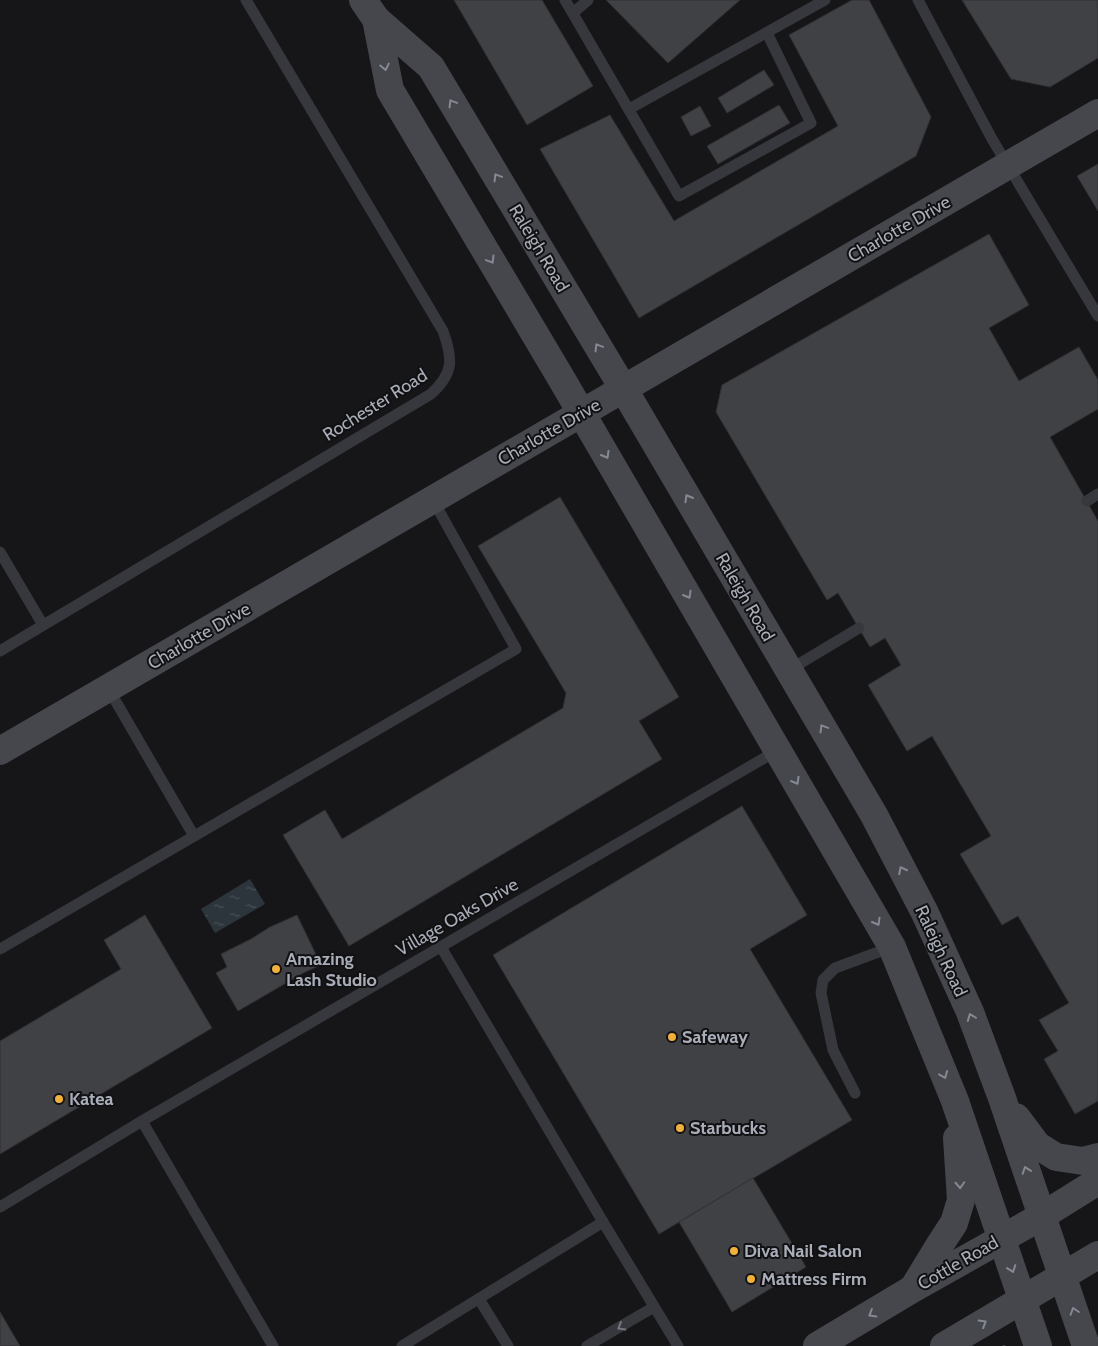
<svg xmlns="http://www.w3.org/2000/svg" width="1098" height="1346" viewBox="0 0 1098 1346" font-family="Cabin,sans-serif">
	<defs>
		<pattern id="water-ripples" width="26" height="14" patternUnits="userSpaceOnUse" patternTransform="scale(1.25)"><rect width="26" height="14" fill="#2c353c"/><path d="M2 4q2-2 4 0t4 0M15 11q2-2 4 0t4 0" fill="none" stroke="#485056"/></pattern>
	</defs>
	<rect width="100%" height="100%" fill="#161618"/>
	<path fill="url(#water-ripples)" d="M 250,879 L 265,904 L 215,933 L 201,909 Z"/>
	<g fill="#404145" stroke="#303034">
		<path d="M 454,0 L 542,0 L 593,86 L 527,125 Z"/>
		<path d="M 606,0 L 740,0 L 668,63 Z"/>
		<path d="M 852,0 L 869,0 L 931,117 L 916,156 L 639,318 L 540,149 L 610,115 L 674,221 L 838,126 L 789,35 Z"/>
		<path d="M 962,0 L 1098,0 L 1098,58 L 1050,87 L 1011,79 Z"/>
		<path d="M 764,70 L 774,85 L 727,113 L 718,98 Z"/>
		<path d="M 779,105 L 790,123 L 718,164 L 707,146 Z"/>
		<path d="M 700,106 L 711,126 L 691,136 L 681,117 Z"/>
		<path d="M 1098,164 L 1098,211 L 1077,176 Z"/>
		<path d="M 989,234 L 1029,305 L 989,328 L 1019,381 L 1079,347 L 1098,380 L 1098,409 L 1050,437 L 1098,521 L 1098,1101 L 1075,1114 L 1044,1059 L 1058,1051 L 1039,1020 L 1069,1003 L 1018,916 L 1002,925 L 960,854 L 991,836 L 932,736 L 907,751 L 868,685 L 901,665 L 885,638 L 870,647 L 838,593 L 827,600 L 716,412 L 722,385 Z"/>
		<path d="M 560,497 L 679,697 L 639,721 L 662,759 L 349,946 L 283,835 L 325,810 L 342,839 L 563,708 L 566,693 L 478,546 Z"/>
		<path d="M 742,806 L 807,915 L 750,949 L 852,1120 L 659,1234 L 493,955 Z"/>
		<path d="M 145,915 L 212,1028 L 0,1154 L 0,1041 L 121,969 L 104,940 Z"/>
		<path d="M 297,915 L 321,965 L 305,972 L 238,1011 L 216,973 L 227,967 L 221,954 L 251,939 L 270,927 Z"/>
		<path d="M 753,1178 L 806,1267 L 732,1312 L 679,1222 Z"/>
		<path d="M 0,1312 L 20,1346 L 0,1346 Z"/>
	</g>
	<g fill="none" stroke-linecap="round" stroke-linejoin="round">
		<path stroke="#3d3f44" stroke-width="3" stroke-dasharray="2.5 4" stroke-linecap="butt" d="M 1004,1345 L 1004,1346"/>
		<g stroke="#37383d" stroke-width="11">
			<path d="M 565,0 L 679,196 L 811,123 L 767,33"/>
			<path d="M 918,0 L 992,139 L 1098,316"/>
			<path d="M 573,13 L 588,0"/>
			<path d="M 629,109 L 825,0"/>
			<path d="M 1087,501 L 1098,494"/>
			<path d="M 0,552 L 43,625"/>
			<path d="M 0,651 L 431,394 C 454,373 453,359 443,331 L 246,0"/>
			<path d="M 789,670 L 859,628"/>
			<path d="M 108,688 L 194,836"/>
			<path d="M 441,947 L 603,1222 L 678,1346"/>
			<path d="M 0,949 L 516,649 L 433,500"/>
			<path d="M 855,1093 L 833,1050 L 821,993 L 823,980 L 835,968 L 892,947"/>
			<path d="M 142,1121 L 273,1346"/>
			<path d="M 0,1207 L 142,1121 L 778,750"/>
			<path d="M 479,1299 L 508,1346"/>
			<path d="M 402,1346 L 603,1222"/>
			<path d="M 587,1346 L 654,1307"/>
		</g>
		<g stroke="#45474d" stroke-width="28">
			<path d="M 363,0 L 376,19 L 431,67 L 623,388 L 874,815 L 925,913 L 970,1012 L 1002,1098 L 1086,1346"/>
			<path d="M 376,19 L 390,90 L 561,378 L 892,947 L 955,1101 L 1038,1346"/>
			<path d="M 0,751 L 1098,113"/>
			<path d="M 1016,1117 L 1037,1145 L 1056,1157 L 1083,1161 L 1098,1157"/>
			<path d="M 914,1287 L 939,1246 L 954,1223 L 961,1200 L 957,1138"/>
			<path d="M 817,1346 L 914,1288 L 1042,1216 L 1098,1181"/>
			<path d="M 944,1346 L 1098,1255"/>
		</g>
	</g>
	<defs><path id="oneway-chevron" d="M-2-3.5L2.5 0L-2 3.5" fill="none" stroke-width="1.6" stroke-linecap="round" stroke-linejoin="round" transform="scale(1.25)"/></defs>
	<g stroke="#858993">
		<use href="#oneway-chevron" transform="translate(385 67) rotate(78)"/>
		<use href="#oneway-chevron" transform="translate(452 103) rotate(-121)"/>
		<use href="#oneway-chevron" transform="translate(497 177) rotate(-121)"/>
		<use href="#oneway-chevron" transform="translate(491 260) rotate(59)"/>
		<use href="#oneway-chevron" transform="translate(598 347) rotate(-121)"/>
		<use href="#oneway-chevron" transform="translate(606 455) rotate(60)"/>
		<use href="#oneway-chevron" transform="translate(688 498) rotate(-120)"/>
		<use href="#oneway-chevron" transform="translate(688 595) rotate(60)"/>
		<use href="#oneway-chevron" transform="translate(823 728) rotate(-121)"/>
		<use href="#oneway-chevron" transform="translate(796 781) rotate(60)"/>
		<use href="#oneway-chevron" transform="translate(902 870) rotate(-117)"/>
		<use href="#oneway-chevron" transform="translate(877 922) rotate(60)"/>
		<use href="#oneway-chevron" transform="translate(971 1017) rotate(-111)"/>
		<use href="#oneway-chevron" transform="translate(944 1075) rotate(68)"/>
		<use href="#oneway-chevron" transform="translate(1026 1170) rotate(-109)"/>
		<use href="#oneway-chevron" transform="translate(960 1185) rotate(87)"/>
		<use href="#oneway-chevron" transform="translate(1012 1269) rotate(70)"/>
		<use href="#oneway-chevron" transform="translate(1074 1311) rotate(-108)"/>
		<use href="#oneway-chevron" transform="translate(872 1314) rotate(149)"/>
		<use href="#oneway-chevron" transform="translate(983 1323) rotate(-31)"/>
	</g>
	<use stroke="#757881" href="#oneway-chevron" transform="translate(621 1327) rotate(150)"/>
	<g fill="#f2b134" stroke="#111113" stroke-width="2">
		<circle cx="276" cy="969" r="5"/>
		<circle cx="672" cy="1037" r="5"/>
		<circle cx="59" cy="1099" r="5"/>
		<circle cx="680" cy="1128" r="5"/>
		<circle cx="734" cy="1251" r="5"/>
		<circle cx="751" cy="1279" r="5"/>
	</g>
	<g text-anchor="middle" stroke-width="4" stroke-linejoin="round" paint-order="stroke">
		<g font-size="18" fill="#a8adb8" stroke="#111113">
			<text transform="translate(899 229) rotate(-30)" y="6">Charlotte Drive</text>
			<text transform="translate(539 248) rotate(59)" y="6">Raleigh Road</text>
			<text transform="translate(375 405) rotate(-32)" y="6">Rochester Road</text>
			<text transform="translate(549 432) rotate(-30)" y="6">Charlotte Drive</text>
			<text transform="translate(745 597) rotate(60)" y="6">Raleigh Road</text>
			<text transform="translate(199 636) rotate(-30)" y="6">Charlotte Drive</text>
			<text transform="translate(457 917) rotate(-30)" y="6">Village Oaks Drive</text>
			<text transform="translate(941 951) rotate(65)" y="6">Raleigh Road</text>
			<text transform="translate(958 1263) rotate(-30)" y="6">Cottle Road</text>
		</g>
		<g font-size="18" font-weight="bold" fill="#a8adb8" stroke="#111113" text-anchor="start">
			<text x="286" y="965">Amazing<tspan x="286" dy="21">Lash Studio</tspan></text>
			<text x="682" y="1043">Safeway</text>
			<text x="69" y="1105">Katea</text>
			<text x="690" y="1134">Starbucks</text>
			<text x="744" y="1257">Diva Nail Salon</text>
			<text x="761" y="1285">Mattress Firm</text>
		</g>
	</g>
</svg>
